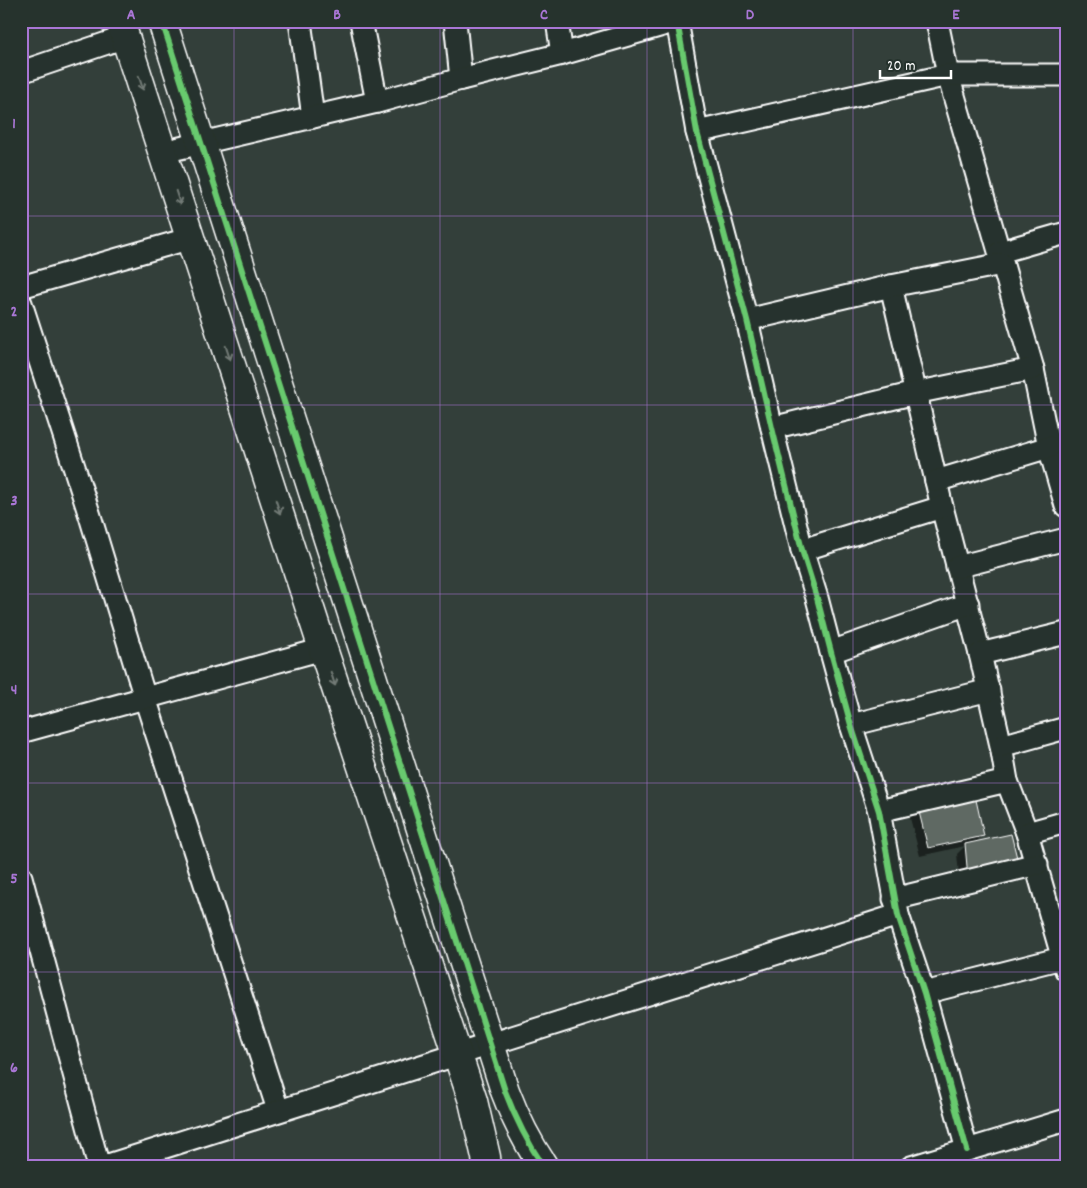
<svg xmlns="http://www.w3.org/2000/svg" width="1087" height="1188" viewBox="0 0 1087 1188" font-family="Dekko,sans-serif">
	<rect width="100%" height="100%" fill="#333f3a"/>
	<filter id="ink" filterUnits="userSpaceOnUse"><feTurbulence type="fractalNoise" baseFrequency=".02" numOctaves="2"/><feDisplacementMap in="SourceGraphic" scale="10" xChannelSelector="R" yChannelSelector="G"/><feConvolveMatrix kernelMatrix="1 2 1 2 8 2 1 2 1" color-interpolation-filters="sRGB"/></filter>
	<g filter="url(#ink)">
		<path fill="#0007" d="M 919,810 L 983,835 L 975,843 L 1010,835 L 960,885 L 957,854 L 965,846 L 920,856 L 910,818 Z"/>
		<g fill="#5f6964" stroke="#fff">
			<path d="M 976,800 L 984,836 L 928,848 L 918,808 Z"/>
			<path d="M 1011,834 L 1018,862 L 968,878 L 965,844 Z"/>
		</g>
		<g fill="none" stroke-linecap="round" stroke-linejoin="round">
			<g stroke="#fff" stroke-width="25">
				<g id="street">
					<path d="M 300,21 L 313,117"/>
					<path d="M 361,21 L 377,102"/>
					<path d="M 455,21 L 461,79"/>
					<path d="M 557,21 L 562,54"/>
					<path d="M 677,21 L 697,132 L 747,320 L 772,428 L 802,550 L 817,598 L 831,652 L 851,725 L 879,811 L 898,915 L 924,993 L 967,1150"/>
					<path d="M 937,21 L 948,75 L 1033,369 L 1049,447 L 1066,506"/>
					<path d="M 21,72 L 125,37"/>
					<path d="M 697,132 L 948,75 L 1066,75"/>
					<path d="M 163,152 L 377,102 L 461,79 L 562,54 L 677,21"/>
					<path d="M 1000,252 L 1066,233"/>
					<path d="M 891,286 L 942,507 L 980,654 L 1001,746 L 1007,781 L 1027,833 L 1066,970"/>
					<path d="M 21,287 L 191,238"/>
					<path d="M 21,303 L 90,516 L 145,698 L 278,1110"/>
					<path d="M 747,320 L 891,286 L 1002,264"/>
					<path d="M 772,428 L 915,393 L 1033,369"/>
					<path d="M 936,481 L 1049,447"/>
					<path d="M 802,550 L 942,507"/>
					<path d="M 957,567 L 1066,539"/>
					<path d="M 831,652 L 968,604"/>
					<path d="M 980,654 L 1066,633"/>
					<path d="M 851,725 L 989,690"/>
					<path d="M 21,732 L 323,649"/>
					<path d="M 1001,746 L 1066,728"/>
					<path d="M 879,811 L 1007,781"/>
					<path d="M 1027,833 L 1066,822"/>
					<path d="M 21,877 L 99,1167"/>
					<path d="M 894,899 L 1037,864"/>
					<path d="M 924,993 L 1062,958"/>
					<path d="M 102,1167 L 898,915"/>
					<path d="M 911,1167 L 1066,1120"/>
				</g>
			</g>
			<g stroke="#fff" stroke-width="31">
				<g id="secondary">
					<path d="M 120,21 L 323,649 L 473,1101 L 486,1157 L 487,1167"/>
					<path d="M 162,21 L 505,1091 C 516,1120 527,1142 544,1167"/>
				</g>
			</g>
			<use href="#street" stroke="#26332d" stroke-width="21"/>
			<use href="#secondary" stroke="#26332d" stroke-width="28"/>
			<g stroke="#26332d" stroke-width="9">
				<g id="cycleway">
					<path d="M 162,21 L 505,1091 C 516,1120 527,1142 544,1167"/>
					<path d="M 677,21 L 697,132 L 747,320 L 772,428 L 802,550 L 817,598 L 831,652 L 851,725 L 879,811 L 898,915 L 924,993 L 967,1150"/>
				</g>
			</g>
			<use href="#cycleway" stroke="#67ca6e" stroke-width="6"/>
		</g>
		<defs><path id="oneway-shaft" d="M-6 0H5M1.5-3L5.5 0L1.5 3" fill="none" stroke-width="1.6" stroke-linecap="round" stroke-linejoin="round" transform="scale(1.25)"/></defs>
		<g stroke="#727a76">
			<use href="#oneway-shaft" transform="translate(141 83) rotate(72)"/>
			<use href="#oneway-shaft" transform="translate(178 198) rotate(72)"/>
			<use href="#oneway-shaft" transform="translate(228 353) rotate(72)"/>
			<use href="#oneway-shaft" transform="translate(278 507) rotate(72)"/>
			<use href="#oneway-shaft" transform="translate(333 679) rotate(72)"/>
		</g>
	</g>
	<path fill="none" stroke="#a976d5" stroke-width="1" stroke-opacity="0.55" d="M 234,21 L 234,1167M 440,21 L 440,1167M 647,21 L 647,1167M 853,21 L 853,1167M 21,216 L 1066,216M 21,405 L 1066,405M 21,594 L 1066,594M 21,783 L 1066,783M 21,972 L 1066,972"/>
	<rect width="1087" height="1188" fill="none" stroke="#26332d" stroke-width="55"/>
	<path d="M880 70v8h71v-8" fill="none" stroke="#ffffff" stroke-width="2.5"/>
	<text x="887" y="70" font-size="15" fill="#ffffff" stroke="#26332d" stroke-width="4" paint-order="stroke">20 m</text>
	<rect x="28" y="28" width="1032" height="1132" fill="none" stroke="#a976d5" stroke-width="2"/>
	<g font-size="16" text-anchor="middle" font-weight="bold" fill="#a976d5">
		<text x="131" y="19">A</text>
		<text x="337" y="19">B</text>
		<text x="544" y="19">C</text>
		<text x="750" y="19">D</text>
		<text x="956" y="19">E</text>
		<text x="14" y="128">1</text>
		<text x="14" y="316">2</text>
		<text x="14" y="505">3</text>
		<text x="14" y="694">4</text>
		<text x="14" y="883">5</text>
		<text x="14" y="1072">6</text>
	</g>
</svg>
